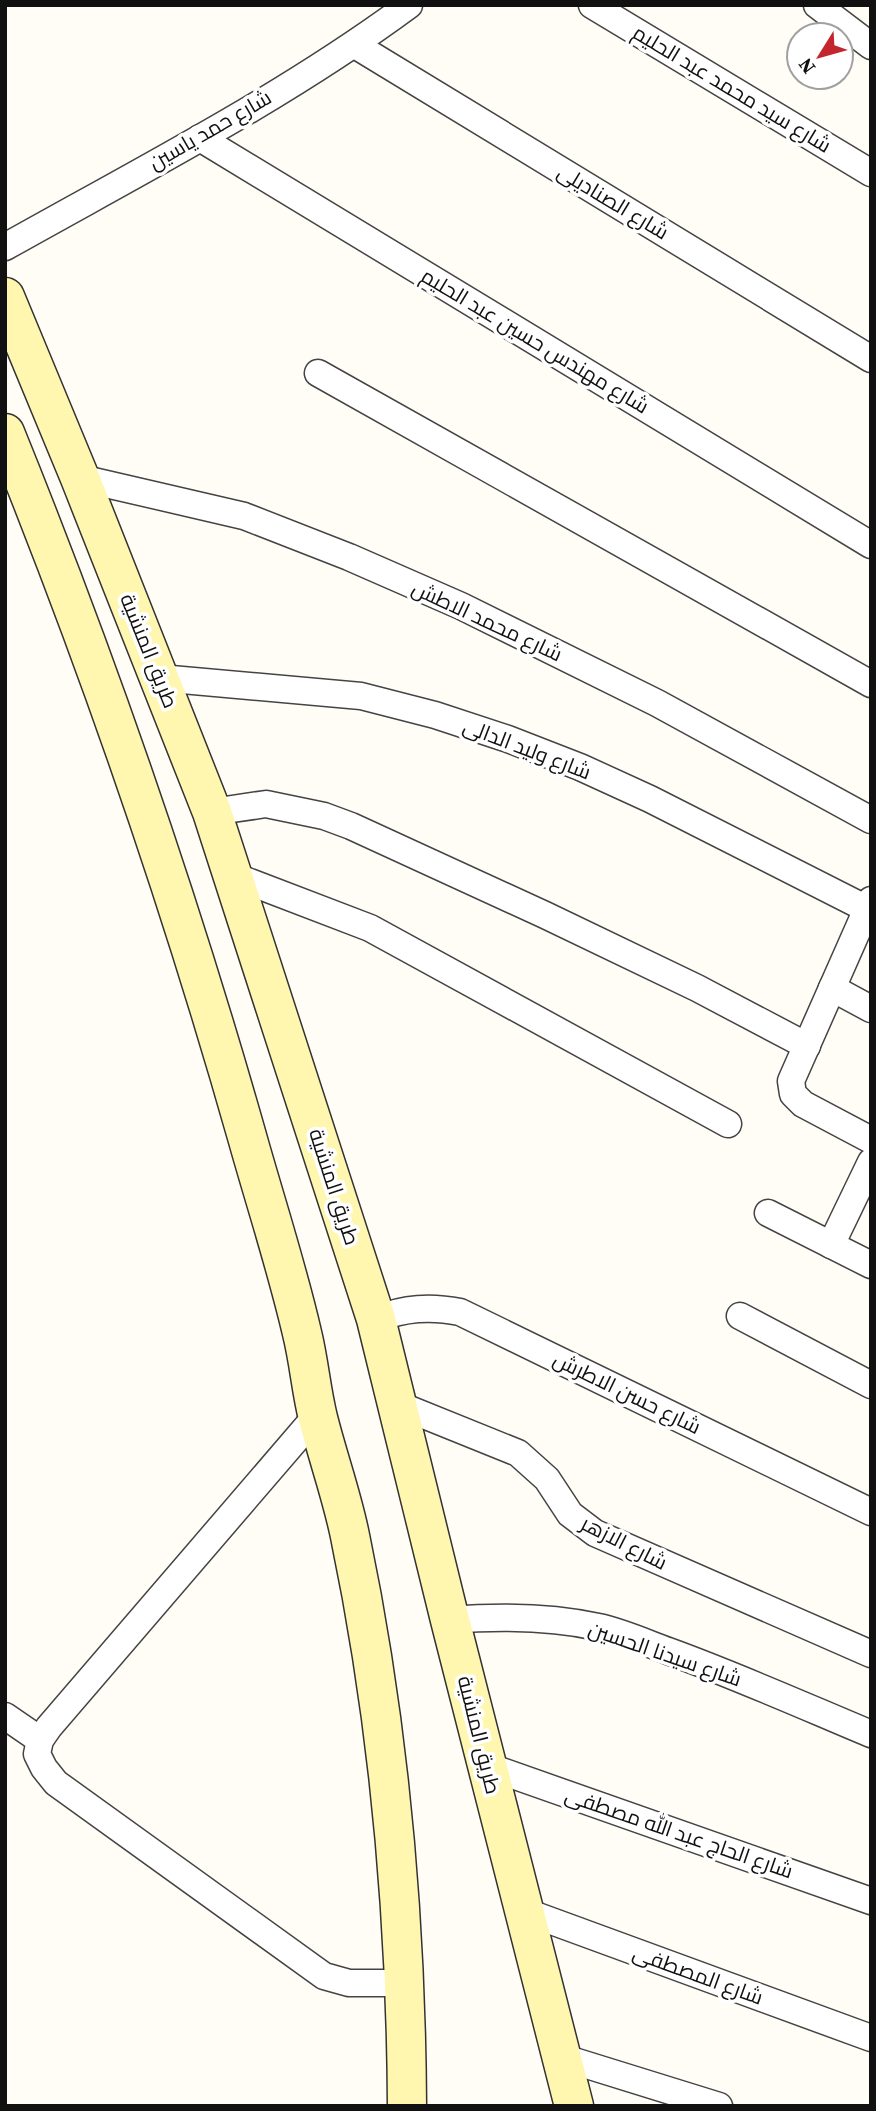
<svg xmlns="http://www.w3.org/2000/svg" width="876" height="2111" viewBox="0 0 876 2111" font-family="'Source Serif 4',Cairo,serif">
	<rect width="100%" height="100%" fill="#fffdf5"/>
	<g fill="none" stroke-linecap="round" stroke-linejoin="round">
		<g stroke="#444" stroke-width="29">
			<g id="street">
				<path d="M 592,5 L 871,173"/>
				<path d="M 817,5 L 871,46"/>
				<path d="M 355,45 L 871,359"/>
				<path d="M 200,138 L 871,545"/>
				<path d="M 5,247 C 142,170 283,98 409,5"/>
				<path d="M 318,373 L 871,684"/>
				<path d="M 80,478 L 244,516 L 349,557 L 461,606 L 657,703 L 871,820"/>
				<path d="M 160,678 L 361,696 L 435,715 L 508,739 L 580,767 L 650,799 L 867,909"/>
				<path d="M 212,812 L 266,804 L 324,816 L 351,826 L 545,915 L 697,988 L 807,1046"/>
				<path d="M 234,876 L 370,928 L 728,1124"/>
				<path d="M 871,900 L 791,1081 L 793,1094 L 803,1104 L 871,1140"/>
				<path d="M 832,988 L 871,1009"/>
				<path d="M 768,1213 L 871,1265"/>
				<path d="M 831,1245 L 871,1162"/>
				<path d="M 740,1316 L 871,1385"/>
				<path d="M 376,1319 C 405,1308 430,1306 460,1312 L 871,1512"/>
				<path d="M 399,1405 L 518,1453 L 547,1479 L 570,1514 L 595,1533 L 871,1654"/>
				<path d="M 317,1415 L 49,1727 L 40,1740 L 37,1754 L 44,1768 L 56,1783 L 324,1976 L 349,1983 L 404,1983"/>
				<path d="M 450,1620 C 500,1616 549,1616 598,1627 C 622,1632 646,1643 668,1651 C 737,1676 804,1706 871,1734"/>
				<path d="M 5,1716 L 40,1740"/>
				<path d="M 487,1766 L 871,1901"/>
				<path d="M 524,1911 L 871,2038"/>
				<path d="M 561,2057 L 719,2106"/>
			</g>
		</g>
		<g stroke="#333" stroke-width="41">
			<g id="secondary">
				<path d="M 5,297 L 80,478 L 212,812 L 376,1319 L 450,1620 L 574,2106"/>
				<path d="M 5,433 C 99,665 180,900 248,1140 C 266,1204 287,1268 302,1333 C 309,1361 311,1390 318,1418 C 328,1458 342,1496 350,1536 C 389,1723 406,1914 407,2106"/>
			</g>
		</g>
		<use href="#street" stroke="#fff" stroke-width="26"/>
		<use href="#secondary" stroke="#fff6b0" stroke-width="38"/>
	</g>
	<g text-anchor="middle" stroke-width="7" stroke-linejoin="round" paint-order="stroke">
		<g font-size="21" fill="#111" stroke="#fff">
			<text transform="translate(732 89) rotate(31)" y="7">شارع سيد محمد عبد الحليم</text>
			<text transform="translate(210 130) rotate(-30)" y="7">شارع حمد ياسين</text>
			<text transform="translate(613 202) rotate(31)" y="7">شارع الصناديلى</text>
			<text transform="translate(535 341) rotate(31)" y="7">شارع مهندس حسين عبد الحليم</text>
			<text transform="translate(487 621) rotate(25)" y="7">شارع محمد الاطش</text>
			<text transform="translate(149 651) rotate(68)" y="7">طريق المنشية</text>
			<text transform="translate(527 749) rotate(21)" y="7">شارع وليد الدالى</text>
			<text transform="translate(334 1187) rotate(72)" y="7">طريق المنشية</text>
			<text transform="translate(627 1393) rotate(26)" y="7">شارع حسن الاطرش</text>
			<text transform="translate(624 1543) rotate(27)" y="7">شارع الازهر</text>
			<text transform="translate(665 1654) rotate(19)" y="7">شارع سيدنا الحسين</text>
			<text transform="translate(479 1735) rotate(76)" y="7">طريق المنشية</text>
			<text transform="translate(679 1833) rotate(19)" y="7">شارع الحاج عبد الله مصطفى</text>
			<text transform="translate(698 1975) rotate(20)" y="7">شارع المصطفى</text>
		</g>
	</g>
	<rect width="876" height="2111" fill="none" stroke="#111111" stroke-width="14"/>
	<g transform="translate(820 56) rotate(233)"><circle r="33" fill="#ffffff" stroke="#a0a0a0" stroke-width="2"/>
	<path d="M0-5L12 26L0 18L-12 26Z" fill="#c4262e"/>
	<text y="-10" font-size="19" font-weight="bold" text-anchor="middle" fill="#111111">N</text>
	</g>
</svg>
